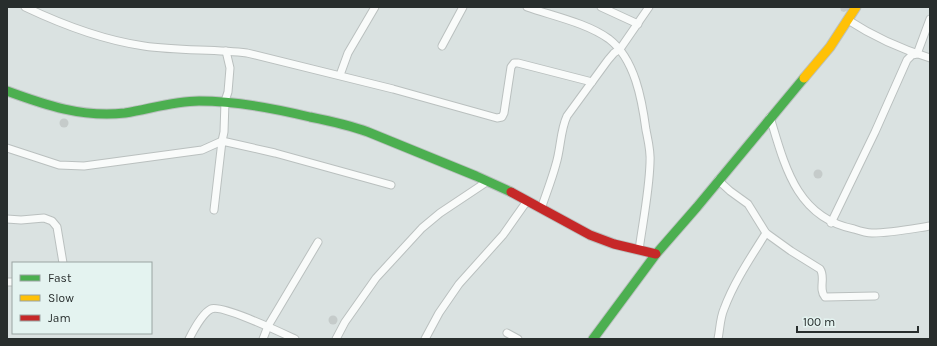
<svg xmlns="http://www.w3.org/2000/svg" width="937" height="346" viewBox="0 0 937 346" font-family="Karla,sans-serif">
	<rect width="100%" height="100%" fill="#dae2e1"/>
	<g fill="#c5cbca">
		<path d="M 840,7 L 849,7 L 848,10 L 844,12 L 841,11 Z"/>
		<circle cx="64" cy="123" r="4.5"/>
		<circle cx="818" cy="174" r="4.5"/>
		<circle cx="333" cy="320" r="4.5"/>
	</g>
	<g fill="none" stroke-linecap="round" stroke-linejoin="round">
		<g stroke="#bac0bf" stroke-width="9">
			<g id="street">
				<path d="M 25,7 C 63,25 102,40 144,46 C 178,51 213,49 247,53 L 393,89 L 497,118 L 502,117 L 504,113 L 511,67 L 514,63 L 518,63 L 592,82"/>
				<path d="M 527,7 C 553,16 587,23 609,39 C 635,59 642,100 646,130 C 648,140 651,152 650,163 C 649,192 643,221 639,250"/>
				<path d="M 601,7 L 638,24"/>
				<path d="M 848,20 C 874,37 901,49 930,58"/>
				<path d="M 442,46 L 463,7"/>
				<path d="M 340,75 L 348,53 L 375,7"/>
				<path d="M 770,117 C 785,167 797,218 854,229 C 860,231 866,233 872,233 C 891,233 911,229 930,226"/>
				<path d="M 7,148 L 59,165 L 84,166 L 202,150 L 222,141 L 224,132 L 225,101 L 228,92 L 230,68 L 226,51"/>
				<path d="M 718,180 L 730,191 L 748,204 L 766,233 L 791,251 L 820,269 C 826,277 818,289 825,297 L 875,296"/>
				<path d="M 541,209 C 546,194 552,179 556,164 C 561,148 560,131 567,116 L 608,60 L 614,53 L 620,49 L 649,7"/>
				<path d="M 214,210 L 222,141 L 275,153 L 391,185"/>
				<path d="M 7,219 L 21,220 L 44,218 L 52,221 L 57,227 L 63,263"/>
				<path d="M 831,223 L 875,132 L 907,60 L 912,55 L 917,54 L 930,19"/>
				<path d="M 7,282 L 13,282"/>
				<path d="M 507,333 L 518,339"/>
				<path d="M 189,339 C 193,331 203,313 211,309 C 221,304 282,333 295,339"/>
				<path d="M 263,339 L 268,326 L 318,242"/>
				<path d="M 336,339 L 345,322 L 376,278 L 422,228 L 440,213 L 488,181"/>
				<path d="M 425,339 L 439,313 L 459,284 L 503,235 L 527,201"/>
				<path d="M 718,339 C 720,329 720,318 724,309 C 734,282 751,257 766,233"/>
			</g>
		</g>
		<g stroke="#bac0bf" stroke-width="11">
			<g id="fast">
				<path d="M 7,91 C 45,105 83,118 125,113 C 150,109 174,101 199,101 C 237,101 273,108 310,117 C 330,121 349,125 368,132 L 476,176 L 511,192"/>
				<path d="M 593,339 L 656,254 L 697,207 L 804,78"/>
			</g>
		</g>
		<g stroke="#bac0bf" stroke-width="11">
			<path id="slow" d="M 804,78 L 830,47 L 856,7"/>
		</g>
		<g stroke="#bac0bf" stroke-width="11">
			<path id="jam" d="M 511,192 L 590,235 L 614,244 L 656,254"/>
		</g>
		<use href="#street" stroke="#f9fbfa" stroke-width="7"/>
		<use href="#fast" stroke="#4caf50" stroke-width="9"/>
		<use href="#slow" stroke="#ffc107" stroke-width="9"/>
		<use href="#jam" stroke="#c62828" stroke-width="9"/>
	</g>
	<rect width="937" height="346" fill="none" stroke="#282e2d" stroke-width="16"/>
	<rect x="12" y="262" width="140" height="72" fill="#e4f3f0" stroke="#99a4a2"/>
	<rect x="20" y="275" width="20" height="6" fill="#4caf50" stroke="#99a4a2"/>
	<text x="48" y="282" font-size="12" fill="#282e2d">Fast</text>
	<rect x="20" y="295" width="20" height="6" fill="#ffc107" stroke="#99a4a2"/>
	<text x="48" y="302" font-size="12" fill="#282e2d">Slow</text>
	<rect x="20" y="315" width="20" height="6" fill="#c62828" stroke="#99a4a2"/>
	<text x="48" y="322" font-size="12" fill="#282e2d">Jam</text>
	<path d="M797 326v6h121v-6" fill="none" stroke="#282e2d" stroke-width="2"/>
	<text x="803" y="326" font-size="12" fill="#282e2d" stroke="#e4f3f0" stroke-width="3" paint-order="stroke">100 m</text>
</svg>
